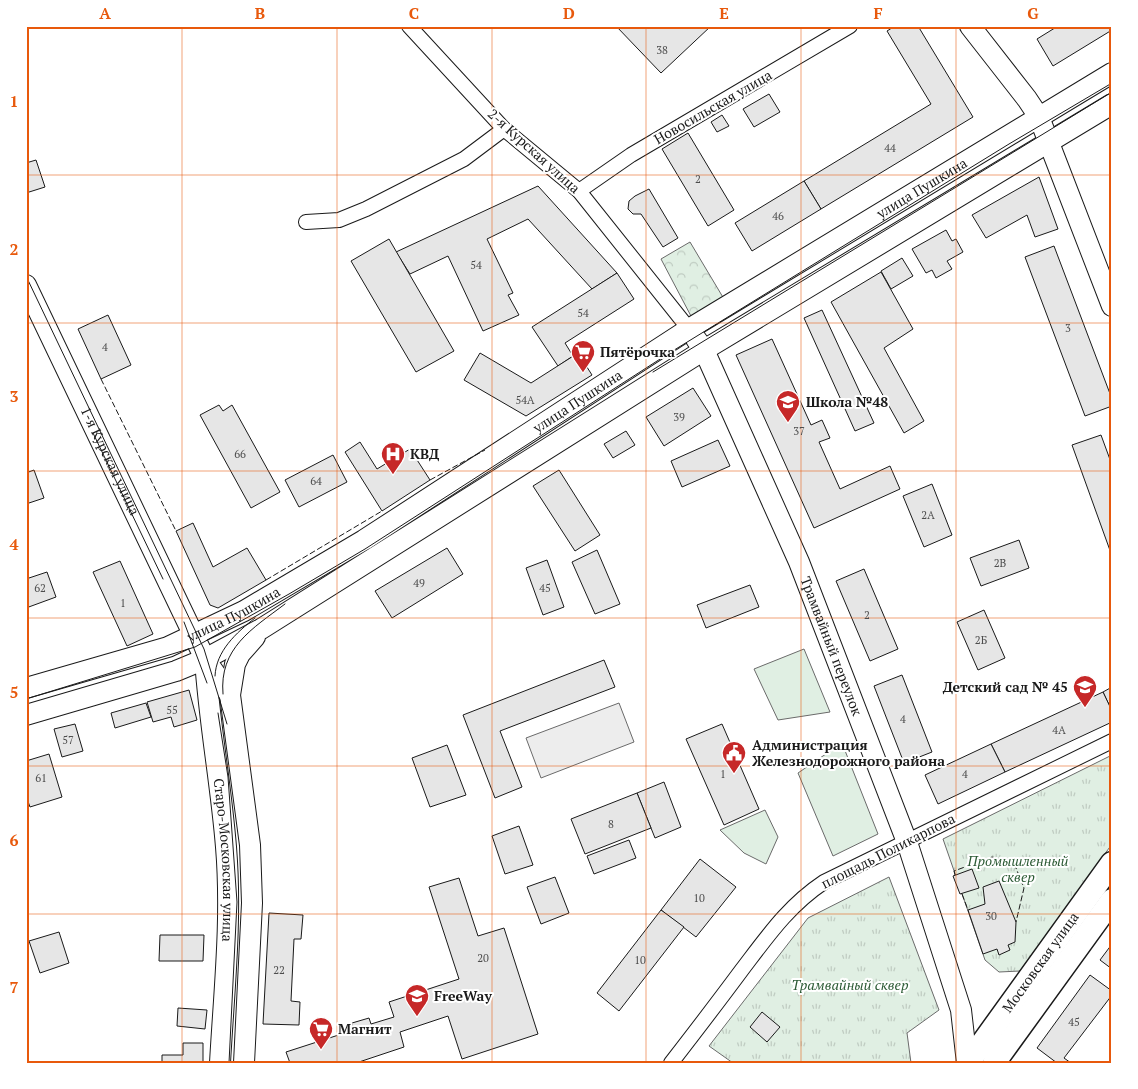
<svg xmlns="http://www.w3.org/2000/svg" width="1138" height="1089" viewBox="0 0 1138 1089" font-family="'PT Serif',serif">
	<defs>
		<pattern id="forest-crowns" width="20" height="18" patternUnits="userSpaceOnUse" patternTransform="scale(1.25)"><rect width="20" height="18" fill="#e0efe3"/><path d="M2 6a3 3 0 1 1 6 0M12 15a3 3 0 1 1 6 0" fill="none" stroke="#c0ccc2"/></pattern>
		<pattern id="park-tufts" width="24" height="20" patternUnits="userSpaceOnUse" patternTransform="scale(1.25)"><rect width="24" height="20" fill="#e0efe3"/><path d="M3 7l-1-3M5 7V3M7 7l1-3M15 17l-1-3M17 17v-4M19 17l1-3" fill="none" stroke="#c0ccc2"/></pattern>
	</defs>
	<rect width="100%" height="100%" fill="#fff"/>
	<g fill="#e0efe3" stroke="#6a6a6a">
		<path d="M 804,649 L 830,712 L 778,720 L 754,669 Z"/>
		<path d="M 842,743 L 878,834 L 833,856 L 798,773 Z"/>
		<path d="M 765,810 L 778,837 L 766,864 L 744,853 L 720,830 Z"/>
	</g>
	<path fill="url(#forest-crowns)" stroke="#6a6a6a" d="M 690,242 L 724,299 L 692,318 L 661,259 Z"/>
	<g fill="url(#park-tufts)" stroke="#6a6a6a">
		<path d="M 1112,755 L 1112,844 L 1020,971 L 999,972 L 985,960 L 943,839 Z"/>
		<path d="M 889,877 L 939,1010 L 907,1033 L 911,1063 L 733,1063 L 709,1046 L 808,918 Z"/>
	</g>
	<path fill="#ededed" stroke="#6a6a6a" d="M 619,703 L 634,742 L 541,778 L 526,738 Z"/>
	<g fill="#e6e6e6" stroke="#1a1a1a">
		<path d="M 616,26 L 711,26 L 661,73 Z"/>
		<path d="M 895,26 L 918,26 L 973,117 L 821,209 L 804,181 L 931,104 L 887,31 Z"/>
		<path d="M 1058,26 L 1112,26 L 1112,30 L 1053,66 L 1037,39 Z"/>
		<path d="M 769,94 L 780,112 L 754,127 L 743,109 Z"/>
		<path d="M 722,115 L 729,126 L 717,132 L 711,122 Z"/>
		<path d="M 688,133 L 734,210 L 708,226 L 662,149 Z"/>
		<path d="M 36,160 L 45,187 L 26,193 L 26,163 Z"/>
		<path d="M 1039,177 L 1058,229 L 1035,237 L 1027,215 L 986,238 L 972,215 Z"/>
		<path d="M 804,181 L 821,209 L 752,251 L 735,223 Z"/>
		<path d="M 538,186 L 617,273 L 592,289 L 528,219 L 487,239 L 513,293 L 508,295 L 519,315 L 483,331 L 448,256 L 410,274 L 396,252 Z"/>
		<path d="M 649,189 L 678,238 L 663,247 L 641,214 L 633,214 L 628,209 L 629,201 L 635,196 Z"/>
		<path d="M 946,230 L 952,241 L 956,239 L 963,252 L 947,261 L 952,269 L 936,278 L 932,270 L 926,273 L 912,249 Z"/>
		<path d="M 389,239 L 454,351 L 416,372 L 351,261 Z"/>
		<path d="M 1054,246 L 1112,399 L 1112,406 L 1085,416 L 1025,257 Z"/>
		<path d="M 902,258 L 913,276 L 891,289 L 881,271 Z"/>
		<path d="M 881,272 L 913,329 L 884,348 L 924,421 L 904,433 L 831,302 Z"/>
		<path d="M 617,273 L 634,299 L 565,343 L 573,356 L 558,366 L 532,327 Z"/>
		<path d="M 822,310 L 874,423 L 855,431 L 804,318 Z"/>
		<path d="M 108,315 L 131,365 L 101,379 L 78,329 Z"/>
		<path d="M 772,339 L 811,425 L 822,420 L 830,438 L 819,442 L 840,489 L 890,466 L 900,489 L 814,528 L 736,355 Z"/>
		<path d="M 480,353 L 531,383 L 578,353 L 592,375 L 526,416 L 464,380 Z"/>
		<path d="M 693,388 L 711,416 L 664,446 L 646,417 Z"/>
		<path d="M 219,405 L 223,411 L 232,405 L 280,492 L 251,508 L 200,415 Z"/>
		<path d="M 626,431 L 635,445 L 613,458 L 604,444 Z"/>
		<path d="M 1101,435 L 1112,465 L 1112,556 L 1072,445 Z"/>
		<path d="M 718,440 L 730,466 L 682,487 L 671,461 Z"/>
		<path d="M 360,442 L 377,469 L 410,449 L 430,480 L 382,511 L 345,452 Z"/>
		<path d="M 333,455 L 347,482 L 299,507 L 285,480 Z"/>
		<path d="M 34,470 L 44,498 L 26,504 L 26,473 Z"/>
		<path d="M 559,470 L 600,535 L 575,551 L 533,486 Z"/>
		<path d="M 932,484 L 952,535 L 924,547 L 903,496 Z"/>
		<path d="M 193,523 L 213,567 L 247,548 L 266,580 L 218,608 L 210,605 L 176,531 Z"/>
		<path d="M 1019,540 L 1029,568 L 981,586 L 970,558 Z"/>
		<path d="M 447,548 L 463,574 L 392,618 L 375,591 Z"/>
		<path d="M 597,550 L 620,604 L 595,614 L 572,562 Z"/>
		<path d="M 547,560 L 564,607 L 543,615 L 526,568 Z"/>
		<path d="M 120,561 L 153,634 L 127,646 L 93,572 Z"/>
		<path d="M 864,569 L 898,649 L 870,661 L 836,581 Z"/>
		<path d="M 47,572 L 56,597 L 26,608 L 26,579 Z"/>
		<path d="M 750,585 L 759,607 L 706,628 L 697,605 Z"/>
		<path d="M 984,610 L 1005,658 L 978,670 L 957,622 Z"/>
		<path d="M 604,660 L 615,687 L 500,731 L 522,787 L 495,798 L 463,715 Z"/>
		<path d="M 902,675 L 932,752 L 904,763 L 874,686 Z"/>
		<path d="M 1112,687 L 1112,711 L 1103,692 Z"/>
		<path d="M 189,690 L 197,720 L 174,727 L 171,717 L 153,722 L 147,702 Z"/>
		<path d="M 1103,692 L 1112,711 L 1112,722 L 1005,772 L 991,744 Z"/>
		<path d="M 146,703 L 151,717 L 115,728 L 111,713 Z"/>
		<path d="M 75,724 L 83,751 L 62,757 L 54,729 Z"/>
		<path d="M 722,724 L 759,809 L 724,825 L 686,739 Z"/>
		<path d="M 991,744 L 1005,772 L 938,804 L 925,775 Z"/>
		<path d="M 447,745 L 466,795 L 430,807 L 412,758 Z"/>
		<path d="M 49,754 L 62,797 L 30,807 L 26,796 L 26,761 Z"/>
		<path d="M 664,782 L 681,827 L 655,838 L 637,793 Z"/>
		<path d="M 637,793 L 651,828 L 585,854 L 571,819 Z"/>
		<path d="M 519,826 L 533,865 L 505,874 L 492,836 Z"/>
		<path d="M 629,840 L 636,858 L 594,874 L 587,856 Z"/>
		<path d="M 700,859 L 736,887 L 696,937 L 661,910 Z"/>
		<path d="M 972,869 L 979,888 L 960,894 L 953,876 Z"/>
		<path d="M 555,877 L 569,913 L 541,924 L 527,887 Z"/>
		<path d="M 459,878 L 478,936 L 504,928 L 538,1034 L 462,1059 L 448,1016 L 400,1032 L 404,1047 L 356,1063 L 290,1063 L 286,1052 L 354,1030 L 352,1023 L 369,1018 L 371,1024 L 394,1017 L 389,1002 L 459,979 L 429,887 Z"/>
		<path d="M 999,881 L 1016,922 L 1015,942 L 1008,945 L 1010,950 L 999,955 L 997,949 L 983,954 L 968,910 L 985,904 L 983,887 Z"/>
		<path d="M 661,910 L 684,927 L 619,1011 L 597,993 Z"/>
		<path d="M 269,913 L 303,915 L 301,939 L 294,939 L 291,1001 L 300,1002 L 299,1025 L 263,1024 Z"/>
		<path d="M 59,932 L 69,963 L 40,973 L 29,941 Z"/>
		<path d="M 160,935 L 204,935 L 203,961 L 159,961 Z"/>
		<path d="M 1112,944 L 1112,969 L 1100,960 Z"/>
		<path d="M 1090,975 L 1112,991 L 1112,995 L 1064,1058 L 1071,1063 L 1057,1063 L 1037,1048 Z"/>
		<path d="M 178,1008 L 207,1010 L 205,1029 L 177,1026 Z"/>
		<path d="M 762,1012 L 780,1027 L 767,1042 L 750,1027 Z"/>
		<path d="M 183,1043 L 203,1043 L 203,1063 L 162,1063 L 162,1055 L 183,1055 Z"/>
	</g>
	<g fill="none" stroke-linecap="round" stroke-linejoin="round">
		<g stroke="#1a1a1a" stroke-width="16">
			<g id="street">
				<path d="M 409,26 L 504,129 L 579,191 L 689,329"/>
				<path d="M 579,191 L 631,155 L 850,26"/>
				<path d="M 306,222 L 339,220 L 366,209 L 464,159 L 504,129"/>
				<path d="M 671,1063 C 695,1032 718,1002 741,971 C 767,937 788,906 824,882 L 1112,741"/>
			</g>
		</g>
		<g stroke="#1a1a1a" stroke-width="22">
			<g id="secondary">
				<path d="M 970,26 L 1027,99 L 1039,117 L 1112,306"/>
				<path id="s1" d="M 26,285 L 205,659 L 230,695"/>
				<path id="s2" d="M 696,339 L 704,350 L 799,562 L 907,842 L 961,1010 L 967,1063"/>
				<path id="s3" d="M 205,659 C 209,722 221,784 226,847 C 232,919 224,991 220,1063"/>
				<path id="s4" d="M 26,688 L 168,647 L 244,611 L 364,540 L 689,329 L 1112,73"/>
				<path d="M 26,715 L 176,671 L 205,659 L 261,629 L 704,350 L 1112,104"/>
				<path d="M 244,1063 L 252,903 L 250,845 L 230,695 L 235,664 L 240,654 L 255,637"/>
			</g>
		</g>
		<g stroke="#1a1a1a" stroke-width="25">
			<g id="primary">
				<path id="s5" d="M 968,1063 L 1112,863"/>
				<path d="M 994,1063 L 1112,900"/>
			</g>
		</g>
		<use href="#street" stroke="#fff" stroke-width="14"/>
		<use href="#secondary" stroke="#fff" stroke-width="20"/>
		<use href="#primary" stroke="#fff" stroke-width="22"/>
		<g stroke="#1a1a1a" stroke-width="1">
			<path d="M 26,276 L 204,649 L 227,724"/>
			<path d="M 653,372 L 1112,92"/>
			<path d="M 93,433 L 163,579"/>
			<path d="M 184,622 L 207,683"/>
			<path d="M 215,676 C 216,651 236,633 255,618"/>
			<path d="M 223,694 C 219,648 252,629 285,604"/>
			<path d="M 26,699 L 195,647 L 289,594 L 365,549 L 671,352 L 1009,144 L 1112,83"/>
			<path d="M 218,713 L 228,777 L 237,902 L 229,1063"/>
		</g>
		<g stroke="#1a1a1a" stroke-width="1" stroke-dasharray="6 2.5" stroke-linecap="butt">
			<path d="M 101,379 L 176,531"/>
			<path d="M 430,480 L 485,450"/>
			<path d="M 266,580 L 382,511"/>
			<path d="M 955,875 L 954,871 L 992,857 L 1014,863 L 1024,888 L 1016,922"/>
			<path d="M 962,894 L 968,910"/>
		</g>
	</g>
	<path fill="none" stroke="#e8590c" stroke-width="1" stroke-opacity="0.55" d="M 182,26 L 182,1063M 337,26 L 337,1063M 492,26 L 492,1063M 646,26 L 646,1063M 801,26 L 801,1063M 956,26 L 956,1063M 26,175 L 1112,175M 26,323 L 1112,323M 26,471 L 1112,471M 26,618 L 1112,618M 26,766 L 1112,766M 26,914 L 1112,914"/>
	<defs>
		<g id="supermarket-pin" transform="scale(1.25)"><path d="M0 17L-7.5 6A9.5 9.5 0 1 1 7.5 6Z" fill="#c62828" stroke="#fff"/><path d="M-6-5.5h2.5l.6 2H6L4.5 2H-2.5L-4.4-4H-6ZM-1.5 3.2a1.3 1.3 0 1 0 .1 0ZM3 3.2a1.3 1.3 0 1 0 .1 0Z" fill="#fff"/></g>
		<g id="school-pin" transform="scale(1.25)"><path d="M0 17L-7.5 6A9.5 9.5 0 1 1 7.5 6Z" fill="#c62828" stroke="#fff"/><path d="M0-5L7-2L0 1L-7-2ZM-4 1L0 2.5L4 1V4Q0 6-4 4Z" fill="#fff"/></g>
		<g id="hospital-pin" transform="scale(1.25)"><path d="M0 17L-7.5 6A9.5 9.5 0 1 1 7.5 6Z" fill="#c62828" stroke="#fff"/><path d="M-5-5h3v3.5h4V-5h3V5h-3V1.5h-4V5h-3Z" fill="#fff"/></g>
		<g id="civic-pin" transform="scale(1.25)"><path d="M0 17L-7.5 6A9.5 9.5 0 1 1 7.5 6Z" fill="#c62828" stroke="#fff"/><path d="M-.6-6.5H3V-4.5H.6V-3L4-1V1h2V6H-6V1h2V-1L-.6-3ZM-1.2 2.5V6h2.4V2.5Z" fill="#fff"/></g>
	</defs>
	<g fill-rule="evenodd">
		<use href="#supermarket-pin" x="583" y="352"/>
		<use href="#school-pin" x="788" y="402"/>
		<use href="#hospital-pin" x="393" y="454"/>
		<use href="#school-pin" x="1085" y="687"/>
		<use href="#civic-pin" x="734" y="753"/>
		<use href="#school-pin" x="417" y="996"/>
		<use href="#supermarket-pin" x="321" y="1029"/>
	</g>
	<g text-anchor="middle" stroke-width="4" stroke-linejoin="round" paint-order="stroke">
		<g font-size="11" fill="#4d4d4d">
			<text x="662" y="54">38</text>
			<text x="890" y="152">44</text>
			<text x="698" y="183">2</text>
			<text x="778" y="220">46</text>
			<text x="476" y="269">54</text>
			<text x="583" y="317">54</text>
			<text x="1068" y="332">3</text>
			<text x="105" y="351">4</text>
			<text x="525" y="404">54А</text>
			<text x="679" y="421">39</text>
			<text x="799" y="435">37</text>
			<text x="240" y="458">66</text>
			<text x="316" y="485">64</text>
			<text x="928" y="519">2А</text>
			<text x="1000" y="567">2В</text>
			<text x="419" y="587">49</text>
			<text x="40" y="592">62</text>
			<text x="545" y="592">45</text>
			<text x="123" y="607">1</text>
			<text x="867" y="619">2</text>
			<text x="981" y="644">2Б</text>
			<text x="172" y="714">55</text>
			<text x="903" y="723">4</text>
			<text x="1059" y="734">4А</text>
			<text x="68" y="744">57</text>
			<text x="723" y="778">1</text>
			<text x="965" y="778">4</text>
			<text x="41" y="782">61</text>
			<text x="611" y="828">8</text>
			<text x="699" y="902">10</text>
			<text x="991" y="920">30</text>
			<text x="483" y="962">20</text>
			<text x="640" y="964">10</text>
			<text x="279" y="974">22</text>
			<text x="1074" y="1026">45</text>
		</g>
		<g font-size="14" fill="#1a1a1a" stroke="#fff">
			<text transform="translate(713 107) rotate(-30)" y="5">Новосильская улица</text>
			<text transform="translate(534 151) rotate(42)" y="5">2-я Курская улица</text>
			<text dy="5" stroke="none"><textPath href="#s4" startOffset="1031">улица Пушкина</textPath></text>
			<text dy="5" stroke="none"><textPath href="#s4" startOffset="626">улица Пушкина</textPath></text>
			<text dy="5" stroke="none"><textPath href="#s1" startOffset="195">1-я Курская улица</textPath></text>
			<text dy="5" stroke="none"><textPath href="#s4" startOffset="221">улица Пушкина</textPath></text>
			<text dy="5" stroke="none"><textPath href="#s2" startOffset="336">Трамвайный переулок</textPath></text>
			<text transform="translate(888 851) rotate(-27)" y="5">площадь Поликарпова</text>
			<text dy="5" stroke="none"><textPath href="#s3" startOffset="202">Старо-Московская улица</textPath></text>
			<text dy="5" stroke="none"><textPath href="#s5" startOffset="124">Московская улица</textPath></text>
		</g>
		<g font-size="14" font-weight="bold" fill="#1a1a1a" stroke="#fff" text-anchor="start">
			<text x="600" y="357">Пятёрочка</text>
			<text x="806" y="407">Школа №48</text>
			<text x="410" y="459">КВД</text>
			<text x="1068" y="692" text-anchor="end">Детский сад № 45</text>
			<text x="752" y="750">Администрация<tspan x="752" dy="16">Железнодорожного района</tspan></text>
			<text x="434" y="1001">FreeWay</text>
			<text x="338" y="1034">Магнит</text>
		</g>
		<g font-size="14" font-style="italic" fill="#2b5a34" stroke="#fff">
			<text x="1018" y="866">Промышленный<tspan x="1018" dy="16">сквер</tspan></text>
			<text x="850" y="990">Трамвайный сквер</text>
		</g>
	</g>
	<rect width="1138" height="1089" fill="none" stroke="#ffffff" stroke-width="55"/>
	<rect x="28" y="28" width="1082" height="1034" fill="none" stroke="#e8590c" stroke-width="2"/>
	<g font-size="16" text-anchor="middle" font-weight="bold" fill="#e8590c">
		<text x="105" y="19">A</text>
		<text x="260" y="19">B</text>
		<text x="414" y="19">C</text>
		<text x="569" y="19">D</text>
		<text x="724" y="19">E</text>
		<text x="878" y="19">F</text>
		<text x="1033" y="19">G</text>
		<text x="14" y="107">1</text>
		<text x="14" y="255">2</text>
		<text x="14" y="402">3</text>
		<text x="14" y="550">4</text>
		<text x="14" y="698">5</text>
		<text x="14" y="846">6</text>
		<text x="14" y="993">7</text>
	</g>
</svg>
